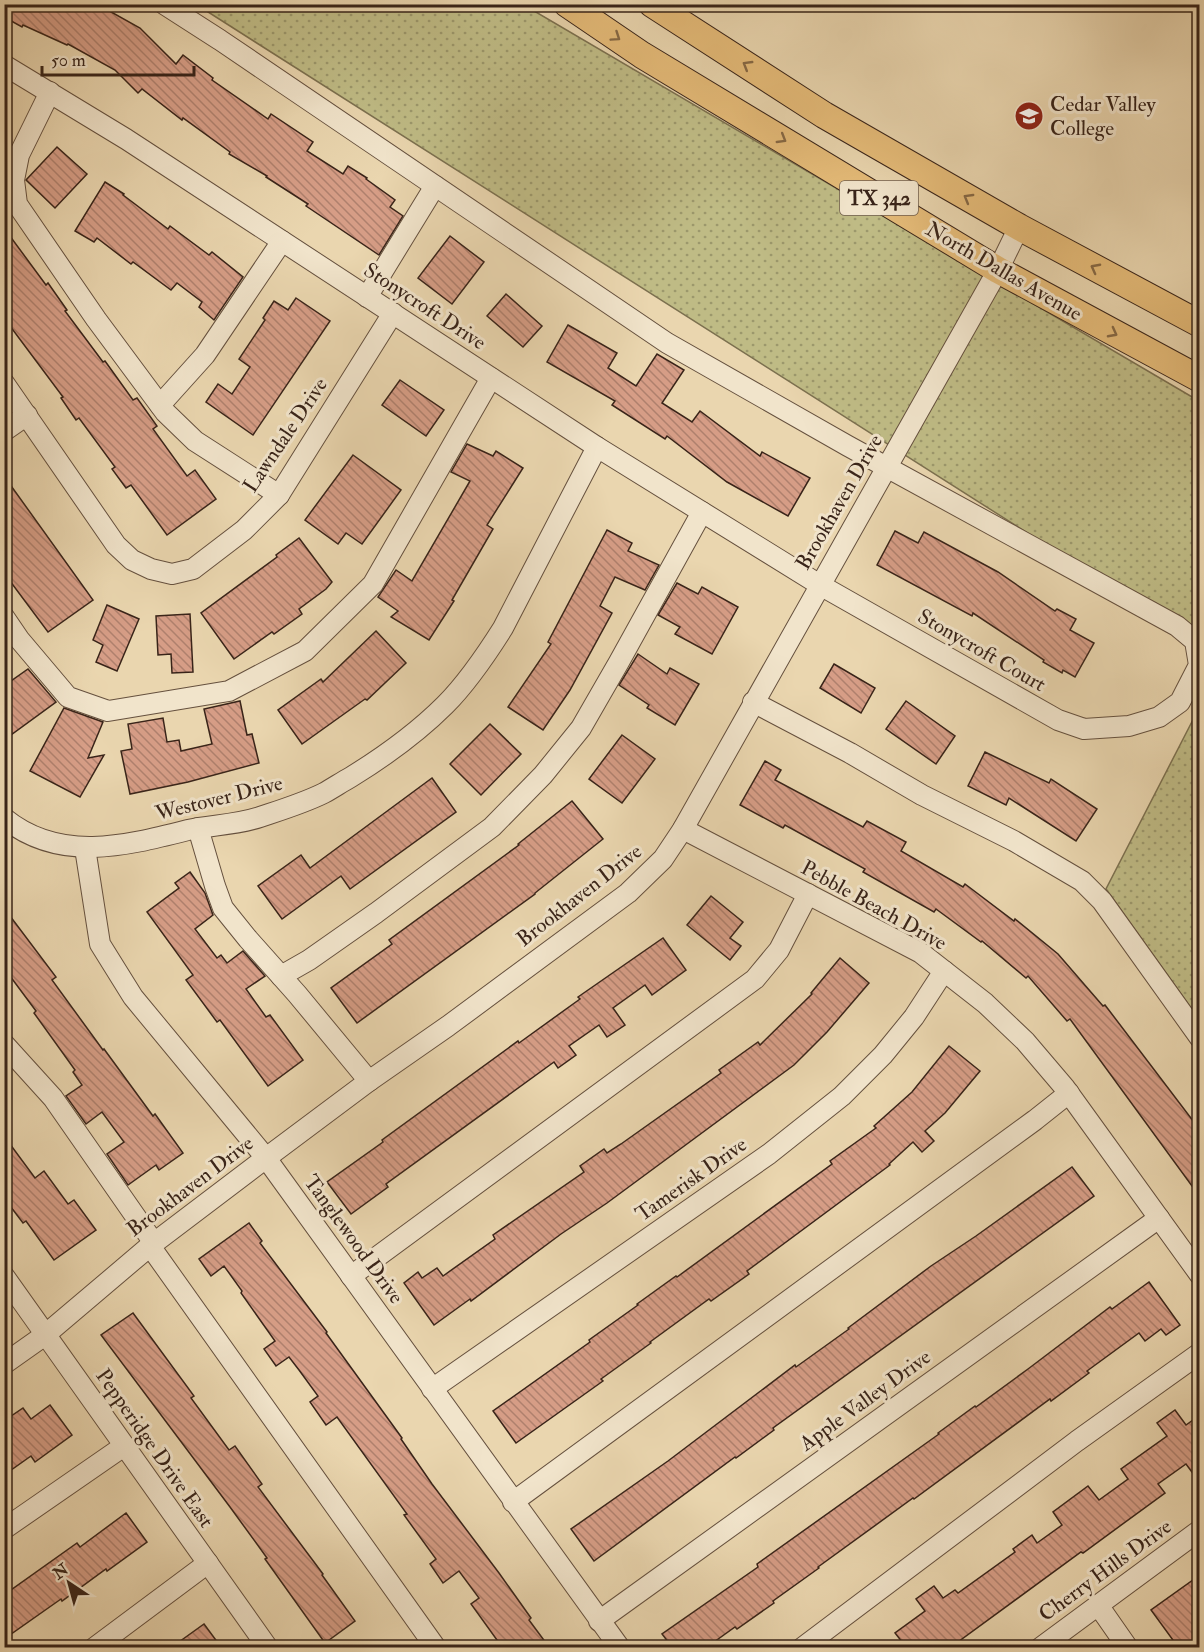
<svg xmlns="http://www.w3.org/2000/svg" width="1204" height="1652" viewBox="0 0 1204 1652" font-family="'IM FELL Double Pica',serif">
	<defs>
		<pattern id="grass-dots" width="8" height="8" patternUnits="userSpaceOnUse" patternTransform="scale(1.5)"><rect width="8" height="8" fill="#bfbb85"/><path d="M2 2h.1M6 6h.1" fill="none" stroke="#9c986c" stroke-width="1.8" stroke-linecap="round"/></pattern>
		<pattern id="building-back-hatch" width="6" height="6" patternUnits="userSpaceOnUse" patternTransform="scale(1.5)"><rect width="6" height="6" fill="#d69d86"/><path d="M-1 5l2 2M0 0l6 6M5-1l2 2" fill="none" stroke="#af806d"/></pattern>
	</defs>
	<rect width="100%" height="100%" fill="#ead6af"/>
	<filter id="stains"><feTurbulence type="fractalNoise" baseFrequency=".00333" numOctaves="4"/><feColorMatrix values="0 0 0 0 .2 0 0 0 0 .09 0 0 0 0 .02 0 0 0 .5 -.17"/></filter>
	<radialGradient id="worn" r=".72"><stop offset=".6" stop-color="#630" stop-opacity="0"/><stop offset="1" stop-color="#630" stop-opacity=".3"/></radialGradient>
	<g fill="url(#grass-dots)" stroke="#7c704f" stroke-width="1.5">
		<path d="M 197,5 L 524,5 L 1199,401 L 1199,642 Z"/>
		<path d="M 1199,708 L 1199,1019 L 1106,889 Z"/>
	</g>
	<g fill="url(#building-back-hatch)" stroke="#392419" stroke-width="1.5">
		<path d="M 4,4 L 97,4 L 140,28 L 176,64 L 183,55 L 213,78 L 212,80 L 268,119 L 271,114 L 313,142 L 307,151 L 343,174 L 348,166 L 367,178 L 366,179 L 395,200 L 390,207 L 403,216 L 379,255 L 306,206 L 308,204 L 266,177 L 267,176 L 229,154 L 230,152 L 183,118 L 182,120 L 142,89 L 138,93 L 115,70 L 68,44 L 67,45 L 23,25 L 22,27 L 4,17 Z"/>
		<path d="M 57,147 L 87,174 L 55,208 L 26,180 Z"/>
		<path d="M 105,182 L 124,194 L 123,195 L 168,229 L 170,226 L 209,255 L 212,252 L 243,277 L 214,320 L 199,307 L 202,302 L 177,283 L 171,290 L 133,262 L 131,264 L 97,238 L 94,242 L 75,231 Z"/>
		<path d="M 4,228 L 46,285 L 48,283 L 67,310 L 65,311 L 103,362 L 105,361 L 133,400 L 137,398 L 157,426 L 153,429 L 187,476 L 195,470 L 216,499 L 167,535 L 131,485 L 126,488 L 112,469 L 115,467 L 79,418 L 76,420 L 61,398 L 63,397 L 4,318 Z"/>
		<path d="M 450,236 L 484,262 L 452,304 L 418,278 Z"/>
		<path d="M 506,294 L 542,326 L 523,347 L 487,316 Z"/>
		<path d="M 296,298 L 330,321 L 253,435 L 206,402 L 218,384 L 232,394 L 250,367 L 239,359 L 265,320 L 263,318 L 274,301 L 288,310 Z"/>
		<path d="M 568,325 L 617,353 L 608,368 L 636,386 L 657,354 L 684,370 L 662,403 L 692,422 L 700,411 L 760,456 L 762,452 L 810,478 L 788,516 L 727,482 L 667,436 L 665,439 L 612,405 L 615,401 L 547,362 Z"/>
		<path d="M 400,380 L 444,410 L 426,436 L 382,405 Z"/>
		<path d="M 467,444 L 493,456 L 496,451 L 523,468 L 487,525 L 493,529 L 452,600 L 454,601 L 429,640 L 391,617 L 398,611 L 378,597 L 396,570 L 412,581 L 470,481 L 451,472 Z"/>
		<path d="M 353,455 L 401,490 L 362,544 L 346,533 L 338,544 L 305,520 Z"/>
		<path d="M 4,476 L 93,600 L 48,632 L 4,573 Z"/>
		<path d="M 607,530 L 632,543 L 628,551 L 659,565 L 645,590 L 615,577 L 600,606 L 612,613 L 570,690 L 543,730 L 508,707 L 551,644 L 548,642 Z"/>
		<path d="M 895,531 L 918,543 L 924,532 L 998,572 L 1055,611 L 1057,609 L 1076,619 L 1070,630 L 1094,643 L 1075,677 L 1063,670 L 1062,673 L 1043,662 L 1044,660 L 973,613 L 972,616 L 877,565 Z"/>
		<path d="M 299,538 L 332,582 L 326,589 L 299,609 L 302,614 L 274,634 L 272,632 L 234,659 L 201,613 L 277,557 L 276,555 Z"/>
		<path d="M 677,583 L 698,594 L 702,587 L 738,607 L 712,654 L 675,634 L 680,627 L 658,615 Z"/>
		<path d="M 107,605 L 139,619 L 117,671 L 96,662 L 103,645 L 93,640 Z"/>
		<path d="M 190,614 L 193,672 L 172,673 L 171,654 L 158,655 L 156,616 Z"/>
		<path d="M 376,631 L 406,663 L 367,700 L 365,699 L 302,744 L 278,710 L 321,679 L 323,682 Z"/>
		<path d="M 638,654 L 667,674 L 670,668 L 699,684 L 675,725 L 647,708 L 649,705 L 619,685 Z"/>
		<path d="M 834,664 L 875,688 L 861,713 L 820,688 Z"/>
		<path d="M 28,669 L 56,702 L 4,740 L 4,686 Z"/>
		<path d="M 240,701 L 247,735 L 252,734 L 259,763 L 188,782 L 130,794 L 121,751 L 132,749 L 128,724 L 163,718 L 167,742 L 179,740 L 181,751 L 212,744 L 204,709 Z"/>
		<path d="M 906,701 L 955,736 L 936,764 L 886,729 Z"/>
		<path d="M 64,708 L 103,722 L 88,758 L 104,755 L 80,797 L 30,771 Z"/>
		<path d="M 490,724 L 521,754 L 481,795 L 450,764 Z"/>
		<path d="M 622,735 L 655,759 L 622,803 L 589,779 Z"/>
		<path d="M 985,752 L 1049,783 L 1051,779 L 1097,809 L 1076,841 L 1009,798 L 1006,805 L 968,786 Z"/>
		<path d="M 765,761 L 781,770 L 775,780 L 863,827 L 867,821 L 906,842 L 901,851 L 963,887 L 965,884 L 1014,921 L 1015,919 L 1058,954 L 1103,1006 L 1105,1005 L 1200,1130 L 1200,1197 L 1070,1019 L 1067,1021 L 1028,976 L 1026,978 L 982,941 L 981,942 L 936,909 L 934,912 L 863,872 L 865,869 L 785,825 L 783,828 L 740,805 Z"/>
		<path d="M 432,778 L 456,812 L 350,889 L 341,876 L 282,919 L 258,886 L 301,855 L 310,868 Z"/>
		<path d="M 572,801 L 603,839 L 535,893 L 535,894 L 357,1023 L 331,988 L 392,944 L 389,940 L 519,845 L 518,844 Z"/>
		<path d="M 190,872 L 205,893 L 213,915 L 195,929 L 217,958 L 221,955 L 227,963 L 243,951 L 265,976 L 246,989 L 266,1017 L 270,1015 L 303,1060 L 268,1086 L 220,1020 L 217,1022 L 186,980 L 193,975 L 147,912 L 179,888 L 175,883 Z"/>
		<path d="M 711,896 L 743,922 L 730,938 L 741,946 L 730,960 L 687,925 Z"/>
		<path d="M 4,908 L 56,977 L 52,980 L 103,1050 L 104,1049 L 153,1116 L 155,1114 L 183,1153 L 159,1170 L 156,1165 L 128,1185 L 107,1154 L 124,1142 L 102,1112 L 86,1124 L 66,1096 L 82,1085 L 73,1072 L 75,1070 L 34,1013 L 36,1011 L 4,968 Z"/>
		<path d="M 663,938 L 686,970 L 652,995 L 645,985 L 613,1008 L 625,1025 L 607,1037 L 599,1025 L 569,1046 L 576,1055 L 558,1068 L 554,1062 L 386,1184 L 388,1187 L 351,1214 L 327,1182 L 383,1142 L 382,1140 L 518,1041 L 519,1043 L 580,999 L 578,997 Z"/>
		<path d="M 840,958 L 869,983 L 827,1032 L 794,1065 L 607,1203 L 561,1234 L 471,1301 L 470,1299 L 434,1325 L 404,1283 L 418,1272 L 422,1278 L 437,1268 L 443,1276 L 495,1239 L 493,1235 L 584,1172 L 580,1166 L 604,1149 L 607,1153 L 621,1144 L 721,1073 L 719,1070 L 758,1042 L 760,1045 L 812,994 L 811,993 Z"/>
		<path d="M 949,1046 L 980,1071 L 945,1113 L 925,1131 L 934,1141 L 922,1152 L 913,1142 L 889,1164 L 890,1165 L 747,1271 L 749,1274 L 711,1301 L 709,1299 L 650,1342 L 651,1343 L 601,1379 L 603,1381 L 516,1443 L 493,1411 L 590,1342 L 589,1340 L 638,1305 L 637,1304 L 676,1276 L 677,1277 L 832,1164 L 830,1161 L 876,1128 L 874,1126 L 912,1092 Z"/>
		<path d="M 4,1136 L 35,1178 L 44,1171 L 68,1204 L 74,1200 L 96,1230 L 54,1260 L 26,1221 L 23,1223 L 4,1198 Z"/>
		<path d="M 1072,1167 L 1094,1196 L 773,1428 L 774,1430 L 736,1458 L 735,1457 L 594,1561 L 571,1529 L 668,1461 L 795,1365 L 796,1367 L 849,1329 L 848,1328 L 931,1266 L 976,1236 Z"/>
		<path d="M 249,1223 L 262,1241 L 260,1243 L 327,1332 L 326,1333 L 402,1438 L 401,1439 L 432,1484 L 499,1573 L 531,1618 L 529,1620 L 549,1647 L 502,1647 L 471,1604 L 479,1598 L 459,1571 L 443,1583 L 430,1564 L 436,1559 L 404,1515 L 407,1514 L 337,1417 L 326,1425 L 310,1402 L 318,1396 L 299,1370 L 289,1357 L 276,1366 L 264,1349 L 275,1341 L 241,1293 L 242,1291 L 224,1266 L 211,1276 L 199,1259 Z"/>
		<path d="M 1149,1282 L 1180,1325 L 1166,1335 L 1161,1329 L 1145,1341 L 1139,1333 L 1087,1371 L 1089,1373 L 1051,1401 L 1050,1399 L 914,1499 L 913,1498 L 818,1567 L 819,1568 L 773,1601 L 774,1603 L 737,1629 L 735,1627 L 707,1647 L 672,1647 L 662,1634 L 758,1567 L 757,1564 L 939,1434 L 938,1433 L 975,1406 L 976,1407 L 1028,1369 L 1110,1307 L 1112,1309 Z"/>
		<path d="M 133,1313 L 194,1396 L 191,1398 L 229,1450 L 235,1446 L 262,1484 L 258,1487 L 323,1574 L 322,1575 L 355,1621 L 325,1643 L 265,1559 L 267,1558 L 230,1507 L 101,1335 Z"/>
		<path d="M 50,1405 L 72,1435 L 35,1462 L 31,1456 L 4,1475 L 4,1421 L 23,1408 L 31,1419 Z"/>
		<path d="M 1175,1410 L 1186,1425 L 1200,1415 L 1200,1483 L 1186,1464 L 1158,1484 L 1165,1493 L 1083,1553 L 1081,1552 L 951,1647 L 906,1647 L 895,1633 L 925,1611 L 916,1599 L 934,1586 L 943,1598 L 955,1590 L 958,1593 L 1015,1552 L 1013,1549 L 1032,1535 L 1037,1543 L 1062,1525 L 1053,1512 L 1088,1486 L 1099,1500 L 1128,1479 L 1121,1469 L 1167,1436 L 1157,1423 Z"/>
		<path d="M 126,1513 L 147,1542 L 107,1571 L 106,1569 L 62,1601 L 61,1599 L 4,1639 L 4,1595 L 77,1543 L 80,1547 Z"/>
		<path d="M 1200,1575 L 1200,1647 L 1178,1647 L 1151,1610 Z"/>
		<path d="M 204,1624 L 221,1647 L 172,1647 Z"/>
	</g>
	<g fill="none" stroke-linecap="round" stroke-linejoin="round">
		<g stroke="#65503e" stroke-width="22">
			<g id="minor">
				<path d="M 4,65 L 126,139 L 597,447 L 820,585 L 1058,720 L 1084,729 L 1129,726 L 1159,717 L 1180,702 L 1199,665 L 1195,641 L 1177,626 L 848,446 L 667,343 L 220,40 L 164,4"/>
				<path d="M 50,92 L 19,155 L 14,180 L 17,204 L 96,319 L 165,412 L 195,441 L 279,495"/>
				<path d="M 367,297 L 435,186"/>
				<path d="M 4,383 L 116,545 L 132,560 L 151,569 L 172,574 L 193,569 L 244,530 L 279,495 L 393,313"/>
				<path d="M 160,405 L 205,355 L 282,241"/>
				<path d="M 4,431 L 27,415"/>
				<path d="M 4,617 L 19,639 L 68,697 L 108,711 L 229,691 L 305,651 L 373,584 L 491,378"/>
				<path d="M 753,702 L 850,753 L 922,795 L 1014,841 L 1082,881 L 1102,901 L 1200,1038"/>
				<path d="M 4,818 C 59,863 125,846 188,830 C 211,825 236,825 260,817 C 281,810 304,803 324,793 C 333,788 342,782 351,777 C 385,756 417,733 445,705 C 468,682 486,655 503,628 L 597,447"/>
				<path d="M 198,828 L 215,886 L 223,908 L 248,939 L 297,994 L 369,1081"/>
				<path d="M 683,829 L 921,953 L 985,1003 L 1025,1041 L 1065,1088 L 1200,1275"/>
				<path d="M 85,848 L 100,944 L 133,997 L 266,1158 L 620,1648"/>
				<path d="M 281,976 L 309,960 L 376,913 L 492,827 L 543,775 L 581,728 L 619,662 L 702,512"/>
				<path d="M 4,1044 L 53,1098 L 154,1243"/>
				<path d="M 150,1246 L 436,1648"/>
				<path d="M 4,1276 L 268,1648"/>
				<path d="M 351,1276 L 755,979 L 779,950 L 808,894"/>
				<path d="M 4,1364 L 45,1335 L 150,1246 L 266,1158 L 369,1081 L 448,1026 L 628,893 L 663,859 L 683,829 L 998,270 L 1019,227"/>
				<path d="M 432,1389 L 769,1154 L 842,1096 L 883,1055 L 914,1017 L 944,971"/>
				<path d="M 513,1502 L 1035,1120 L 1069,1093"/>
				<path d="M 4,1529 L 124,1446"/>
				<path d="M 1098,1605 L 1128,1648"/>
				<path d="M 599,1621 L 1159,1218"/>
				<path d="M 94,1648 L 208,1563"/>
				<path d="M 802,1648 L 1077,1441 L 1200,1353"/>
				<path d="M 1040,1648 L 1200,1530"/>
			</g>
		</g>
		<g stroke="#392419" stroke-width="28">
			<g id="major">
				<path d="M 567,4 L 642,55 L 998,270 L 1200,379"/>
				<path d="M 652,4 L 824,115 L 1019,227 L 1200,324"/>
			</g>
		</g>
		<use href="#minor" stroke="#f1e4cb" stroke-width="20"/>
		<use href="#major" stroke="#e5bb78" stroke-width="26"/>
	</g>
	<defs><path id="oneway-chevron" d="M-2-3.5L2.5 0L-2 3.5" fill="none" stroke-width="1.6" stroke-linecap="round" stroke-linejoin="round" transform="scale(1.5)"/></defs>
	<g stroke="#866844">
		<use href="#oneway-chevron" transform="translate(616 37) rotate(34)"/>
		<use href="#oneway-chevron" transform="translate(747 65) rotate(-149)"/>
		<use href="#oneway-chevron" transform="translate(782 139) rotate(31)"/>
		<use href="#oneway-chevron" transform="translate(968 198) rotate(-150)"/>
		<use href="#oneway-chevron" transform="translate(1095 268) rotate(-152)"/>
		<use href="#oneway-chevron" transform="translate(1113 333) rotate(28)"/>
	</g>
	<defs>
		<g id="university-disc" transform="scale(1.5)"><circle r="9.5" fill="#8f2418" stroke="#f1e4cb"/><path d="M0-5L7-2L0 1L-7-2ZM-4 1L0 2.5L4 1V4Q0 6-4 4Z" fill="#fff"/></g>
	</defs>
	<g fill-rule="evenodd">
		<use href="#university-disc" x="1029" y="116"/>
	</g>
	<g text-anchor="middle" stroke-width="6" stroke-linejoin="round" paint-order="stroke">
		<rect fill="#f1e4cb" stroke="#705e4e" stroke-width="1.5" x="840" y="181" width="78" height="34" rx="4.5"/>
		<g font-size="20" font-weight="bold" fill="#392419">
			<text x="879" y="205">TX 342</text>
		</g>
		<g font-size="21" fill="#392419" stroke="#f1e4cb" text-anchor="start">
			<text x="1050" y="111">Cedar Valley<tspan x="1050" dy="24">College</tspan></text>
		</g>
		<g font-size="21" fill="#392419" stroke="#f1e4cb">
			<text transform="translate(1004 271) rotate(30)" y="7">North Dallas Avenue</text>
			<text transform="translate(425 306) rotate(33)" y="7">Stonycroft Drive</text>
			<text transform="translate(285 435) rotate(-56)" y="7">Lawndale Drive</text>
			<text transform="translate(839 502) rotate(-60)" y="7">Brookhaven Drive</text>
			<text transform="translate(982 650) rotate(30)" y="7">Stonycroft Court</text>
			<text transform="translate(219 798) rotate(-14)" y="7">Westover Drive</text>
			<text transform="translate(579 895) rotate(-38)" y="7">Brookhaven Drive</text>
			<text transform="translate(874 905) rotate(29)" y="7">Pebble Beach Drive</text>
			<text transform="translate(691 1179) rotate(-35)" y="7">Tamerisk Drive</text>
			<text transform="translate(190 1186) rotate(-37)" y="7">Brookhaven Drive</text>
			<text transform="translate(354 1239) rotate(54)" y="7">Tanglewood Drive</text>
			<text transform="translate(865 1400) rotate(-36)" y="7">Apple Valley Drive</text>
			<text transform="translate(155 1448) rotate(55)" y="7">Pepperidge Drive East</text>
			<text transform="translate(1105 1570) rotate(-36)" y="7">Cherry Hills Drive</text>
		</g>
	</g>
	<rect width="1204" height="1652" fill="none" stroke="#ead6af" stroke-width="24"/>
	<rect x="6" y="6" width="1192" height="1640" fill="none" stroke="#392419" stroke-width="3"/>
	<rect x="12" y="12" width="1180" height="1628" fill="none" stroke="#392419" stroke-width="1.5"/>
	<g transform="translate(69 1583) rotate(324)" stroke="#f1e4cb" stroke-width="4.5" paint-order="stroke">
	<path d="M0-4.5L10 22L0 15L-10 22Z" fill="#392419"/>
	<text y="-9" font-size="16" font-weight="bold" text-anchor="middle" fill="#392419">N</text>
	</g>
	<path d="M42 66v9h152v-9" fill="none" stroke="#392419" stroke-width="3"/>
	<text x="51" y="66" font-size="18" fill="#392419" stroke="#f1e4cb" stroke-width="4.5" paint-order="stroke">50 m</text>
	<rect width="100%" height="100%" filter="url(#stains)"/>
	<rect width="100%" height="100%" fill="url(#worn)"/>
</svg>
